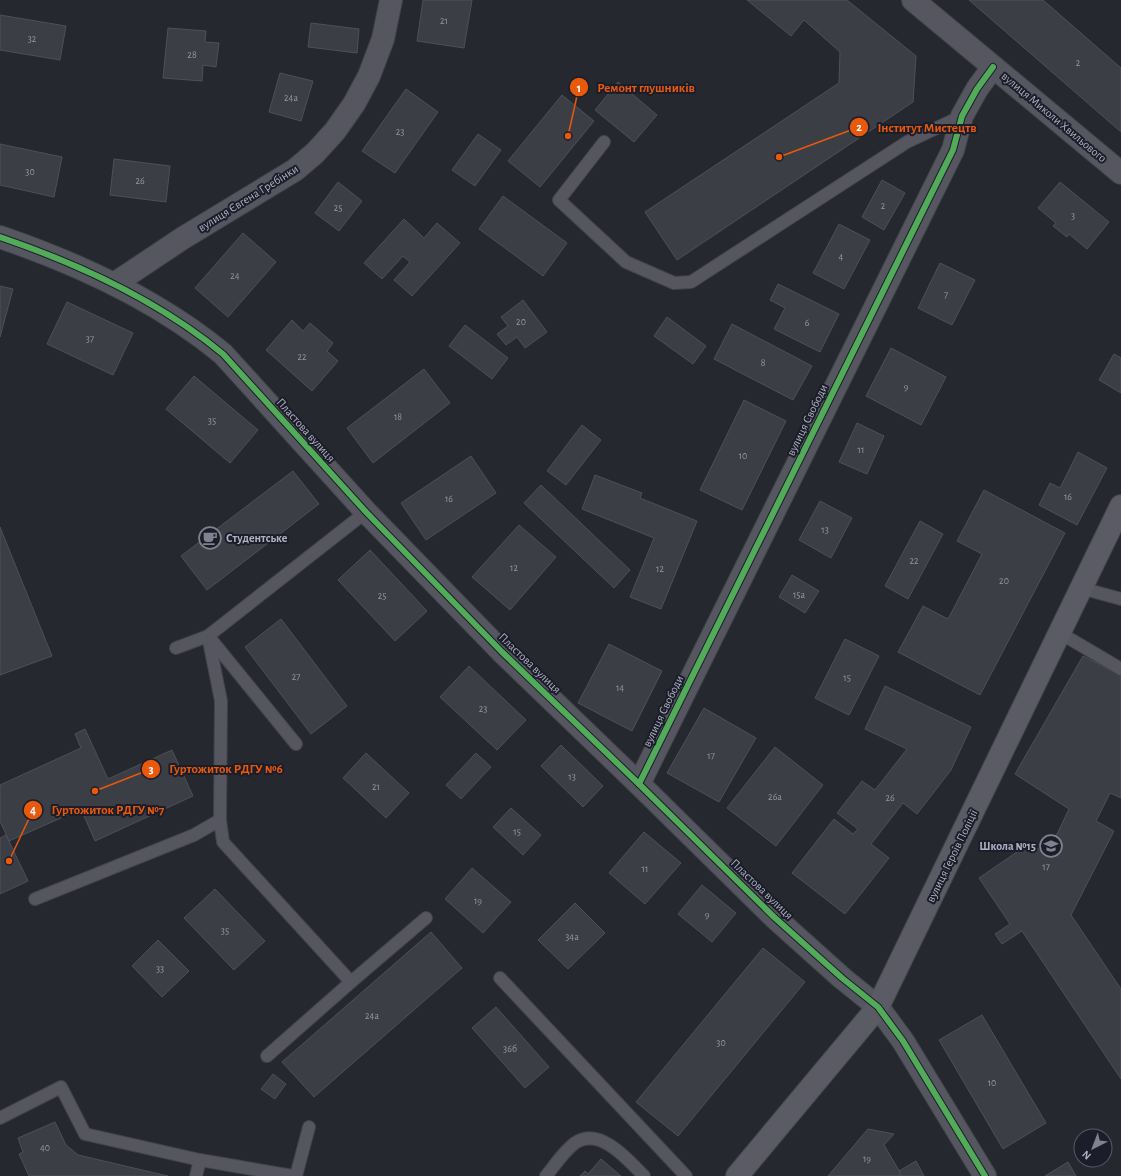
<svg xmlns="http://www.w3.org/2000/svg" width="1121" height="1176" viewBox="0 0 1121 1176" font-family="'Alegreya Sans',sans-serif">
	<rect width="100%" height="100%" fill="#262830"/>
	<g fill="#3c3e46" stroke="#4e4f58">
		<path d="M 423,0 L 472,0 L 464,48 L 417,41 Z"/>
		<path d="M 747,0 L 847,0 L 916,56 L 913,102 L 677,260 L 645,212 L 839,83 L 840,52 L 804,20 L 791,36 Z"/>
		<path d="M 969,0 L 1043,0 L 1121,68 L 1121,132 Z"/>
		<path d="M 0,15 L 66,26 L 60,60 L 0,50 Z"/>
		<path d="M 311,23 L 359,29 L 357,53 L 308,47 Z"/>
		<path d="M 168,28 L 206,31 L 205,42 L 219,43 L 216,67 L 203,65 L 202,81 L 163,78 Z"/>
		<path d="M 280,73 L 313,81 L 301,121 L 269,112 Z"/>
		<path d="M 618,82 L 657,115 L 634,142 L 595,110 Z"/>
		<path d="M 406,89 L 438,112 L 395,173 L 362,151 Z"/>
		<path d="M 562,95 L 594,121 L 540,187 L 508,161 Z"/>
		<path d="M 478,134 L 501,150 L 475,186 L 452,170 Z"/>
		<path d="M 0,144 L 62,157 L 54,197 L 0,185 Z"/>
		<path d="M 114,159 L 170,166 L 166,202 L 110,195 Z"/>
		<path d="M 882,180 L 905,193 L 884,230 L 862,217 Z"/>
		<path d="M 338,182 L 362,201 L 339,231 L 315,213 Z"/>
		<path d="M 1060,182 L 1109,222 L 1087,249 L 1069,234 L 1067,237 L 1053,226 L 1056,223 L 1038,208 Z"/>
		<path d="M 503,196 L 567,243 L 543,276 L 479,229 Z"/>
		<path d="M 404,219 L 424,238 L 437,223 L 460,243 L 412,296 L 394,280 L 410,262 L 403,256 L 382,279 L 364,263 Z"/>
		<path d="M 839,224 L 870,240 L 844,289 L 813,273 Z"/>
		<path d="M 243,233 L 276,262 L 228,317 L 195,288 Z"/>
		<path d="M 940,263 L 975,280 L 952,325 L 918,308 Z"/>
		<path d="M 778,284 L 839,314 L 820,352 L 774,329 L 785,308 L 770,300 Z"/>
		<path d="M 0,286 L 13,289 L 0,337 Z"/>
		<path d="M 523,300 L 547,332 L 525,348 L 517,337 L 506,345 L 497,334 L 508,326 L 501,317 Z"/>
		<path d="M 67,302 L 133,333 L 113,375 L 47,344 Z"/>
		<path d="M 667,317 L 706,346 L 693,364 L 654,336 Z"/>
		<path d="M 292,320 L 303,331 L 310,323 L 333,343 L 327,351 L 338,361 L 312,391 L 266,350 Z"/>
		<path d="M 732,324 L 812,366 L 793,400 L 714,359 Z"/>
		<path d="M 465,325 L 508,358 L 492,379 L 449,346 Z"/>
		<path d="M 891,348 L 946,377 L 921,425 L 866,396 Z"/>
		<path d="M 1114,354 L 1121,358 L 1121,393 L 1099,380 Z"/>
		<path d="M 424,369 L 450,403 L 373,463 L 347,428 Z"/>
		<path d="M 194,376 L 258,430 L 230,463 L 166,409 Z"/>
		<path d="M 744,400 L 786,421 L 742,510 L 700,490 Z"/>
		<path d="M 857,423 L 884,436 L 867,474 L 839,462 Z"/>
		<path d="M 582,425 L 601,440 L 566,485 L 547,471 Z"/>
		<path d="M 1078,452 L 1107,468 L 1077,525 L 1039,505 L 1050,483 L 1060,488 Z"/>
		<path d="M 471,456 L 496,493 L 426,540 L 401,503 Z"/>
		<path d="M 293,471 L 319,504 L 207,590 L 181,556 Z"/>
		<path d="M 595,475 L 642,493 L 640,498 L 697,521 L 661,609 L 630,597 L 654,538 L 582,509 Z"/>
		<path d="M 541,485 L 630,570 L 614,588 L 524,503 Z"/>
		<path d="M 984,490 L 1065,533 L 980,695 L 898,652 L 923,606 L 948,619 L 982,554 L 957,541 Z"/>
		<path d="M 820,501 L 852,518 L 831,558 L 799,540 Z"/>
		<path d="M 920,521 L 943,534 L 908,599 L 885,586 Z"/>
		<path d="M 519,525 L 556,557 L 510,610 L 472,577 Z"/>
		<path d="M 0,527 L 52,656 L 0,675 Z"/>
		<path d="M 370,550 L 427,611 L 395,641 L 338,580 Z"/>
		<path d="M 792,575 L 819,591 L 805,613 L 779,597 Z"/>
		<path d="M 281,619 L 347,706 L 311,734 L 245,647 Z"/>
		<path d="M 845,639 L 879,656 L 849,715 L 815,698 Z"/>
		<path d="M 609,644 L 662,671 L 632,731 L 578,703 Z"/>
		<path d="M 1083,656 L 1121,676 L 1121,798 L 1110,793 L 1096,821 L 1114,831 L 1071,915 L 1121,989 L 1121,1079 L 1022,931 L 1002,944 L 995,934 L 1010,924 L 979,878 L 1030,843 L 1047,855 L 1069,809 L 1015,774 Z"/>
		<path d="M 469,666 L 526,720 L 497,750 L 440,697 Z"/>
		<path d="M 885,686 L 971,727 L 951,770 L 917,814 L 903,803 L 871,844 L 889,858 L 845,914 L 792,873 L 834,819 L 853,834 L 858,829 L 837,813 L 862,781 L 875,790 L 907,749 L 865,729 Z"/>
		<path d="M 704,708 L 756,738 L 719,802 L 667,773 Z"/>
		<path d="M 85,729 L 108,779 L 172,750 L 193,796 L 95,841 L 81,809 L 9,841 L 0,821 L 0,785 L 81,748 L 75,734 Z"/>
		<path d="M 561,745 L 603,786 L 583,807 L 541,766 Z"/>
		<path d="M 775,747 L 823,785 L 776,846 L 727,808 Z"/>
		<path d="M 366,753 L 409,793 L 386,818 L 343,778 Z"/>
		<path d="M 476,753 L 491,767 L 461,799 L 446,785 Z"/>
		<path d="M 511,808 L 541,835 L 523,855 L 493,827 Z"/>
		<path d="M 644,832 L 681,863 L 645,904 L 609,873 Z"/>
		<path d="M 6,835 L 28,881 L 0,894 L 0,838 Z"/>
		<path d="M 472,868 L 511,902 L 483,933 L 445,899 Z"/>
		<path d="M 702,885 L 736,913 L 712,942 L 678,914 Z"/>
		<path d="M 215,889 L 265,941 L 234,970 L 184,918 Z"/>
		<path d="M 575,903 L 605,933 L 568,969 L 538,940 Z"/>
		<path d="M 431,932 L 462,968 L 314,1097 L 282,1062 Z"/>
		<path d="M 158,940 L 189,971 L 162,997 L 132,966 Z"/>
		<path d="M 763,948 L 805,982 L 678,1136 L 636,1102 Z"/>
		<path d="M 496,1007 L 549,1067 L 525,1088 L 472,1028 Z"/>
		<path d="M 982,1015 L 1046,1123 L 1003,1149 L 939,1040 Z"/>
		<path d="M 273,1074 L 286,1084 L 275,1099 L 261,1089 Z"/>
		<path d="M 55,1122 L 66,1145 L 78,1155 L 168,1176 L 29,1176 L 19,1154 L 23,1152 L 18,1138 Z"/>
		<path d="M 868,1129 L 894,1134 L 884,1145 L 901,1174 L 898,1176 L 828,1176 Z"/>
		<path d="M 601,1159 L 621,1176 L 580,1176 L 585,1171 L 588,1174 Z"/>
		<path d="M 916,1161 L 924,1176 L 898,1176 L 901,1174 L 899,1171 Z"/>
		<path d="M 1068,1162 L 1076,1176 L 1045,1176 Z"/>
	</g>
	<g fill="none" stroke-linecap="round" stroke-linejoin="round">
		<g stroke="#42434a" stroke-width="14">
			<g id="lane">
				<path d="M 604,142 L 559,200 L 626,262 L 674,283 L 691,282 L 907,142 L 962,116"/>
				<path d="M 1081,588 L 1121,599"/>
				<path d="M 1060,633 L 1121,669"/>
				<path d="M 208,636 L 221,701 L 220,820 L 223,842 L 351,982 L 267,1056"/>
				<path d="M 209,637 L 296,744"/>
				<path d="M 176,648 L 208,636 L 366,512"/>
				<path d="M 35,899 L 194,835 L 220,820"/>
				<path d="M 500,978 L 686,1176"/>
				<path d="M 351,982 L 426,918"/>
				<path d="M 0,1118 L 61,1087 L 85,1134 L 200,1160 L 293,1176"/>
				<path d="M 196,1176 L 200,1160"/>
				<path d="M 296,1176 L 309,1127"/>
				<path d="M 546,1176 C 555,1165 564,1151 575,1143 C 600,1126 628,1160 644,1176"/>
			</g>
		</g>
		<g stroke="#42434a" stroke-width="24">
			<g id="street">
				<path d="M 913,0 L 1121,173"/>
				<path d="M 0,237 C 79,264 158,300 223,354 L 366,512 L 502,652 L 639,784 L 774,917 L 842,978 L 878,1007 L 903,1041 L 985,1176"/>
				<path d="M 114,284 L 183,238 L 295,170 L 315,153 L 335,131 L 354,104 L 369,76 L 383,39 L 391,0"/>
				<path d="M 639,784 L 953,150 L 962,116 L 977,89 L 993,67"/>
			</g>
		</g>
		<g stroke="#44454d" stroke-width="24">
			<path id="secondary" d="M 737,1176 L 878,1007 L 1121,506"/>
		</g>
		<use href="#lane" stroke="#55565f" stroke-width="12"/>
		<use href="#street" stroke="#55565f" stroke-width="22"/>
		<use href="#secondary" stroke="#5a5b64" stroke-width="22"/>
		<g stroke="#1b1d2a" stroke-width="8">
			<g id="cycleway">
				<path d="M 0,237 C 79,264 158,300 223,354 L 366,512 L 502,652 L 639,784 L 774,917 L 842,978 L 878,1007 L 903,1041 L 985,1176"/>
				<path d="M 639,784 L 953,150 L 962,116 L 977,89 L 993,67"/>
			</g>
		</g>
		<use href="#cycleway" stroke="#51ab58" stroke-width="6"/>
	</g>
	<defs>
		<g id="cafe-ring" transform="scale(1.15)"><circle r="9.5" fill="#1b1d2a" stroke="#80828f" stroke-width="1.5"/><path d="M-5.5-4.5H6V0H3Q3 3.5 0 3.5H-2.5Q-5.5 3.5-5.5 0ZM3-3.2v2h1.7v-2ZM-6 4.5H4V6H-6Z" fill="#80828f"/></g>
		<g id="school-ring" transform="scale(1.15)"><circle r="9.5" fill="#1b1d2a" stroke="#80828f" stroke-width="1.5"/><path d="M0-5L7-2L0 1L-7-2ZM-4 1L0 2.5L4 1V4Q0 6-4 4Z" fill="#80828f"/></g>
	</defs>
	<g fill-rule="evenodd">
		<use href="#cafe-ring" x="210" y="538"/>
		<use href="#school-ring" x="1051" y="846"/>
	</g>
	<g text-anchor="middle" stroke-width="4" stroke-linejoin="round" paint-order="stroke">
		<g font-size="10" fill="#9395a3">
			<text x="444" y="24">21</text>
			<text x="32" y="42">32</text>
			<text x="192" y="58">28</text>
			<text x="1078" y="66">2</text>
			<text x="291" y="101">24а</text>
			<text x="400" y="135">23</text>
			<text x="30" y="175">30</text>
			<text x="140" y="184">26</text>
			<text x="883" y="209">2</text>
			<text x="338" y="211">25</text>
			<text x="1073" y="219">3</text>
			<text x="841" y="260">4</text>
			<text x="235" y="279">24</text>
			<text x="946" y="298">7</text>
			<text x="521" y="325">20</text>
			<text x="807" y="326">6</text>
			<text x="90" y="342">37</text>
			<text x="302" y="360">22</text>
			<text x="763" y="366">8</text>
			<text x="906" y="390">9</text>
			<text x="398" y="420">18</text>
			<text x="212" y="424">35</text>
			<text x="861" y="453">11</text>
			<text x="743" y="459">10</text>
			<text x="1068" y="500">16</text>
			<text x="449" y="502">16</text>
			<text x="825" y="533">13</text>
			<text x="914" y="564">22</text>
			<text x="514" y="571">12</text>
			<text x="660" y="572">12</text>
			<text x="1004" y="584">20</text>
			<text x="799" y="598">15а</text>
			<text x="382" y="599">25</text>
			<text x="296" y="680">27</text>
			<text x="847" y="681">15</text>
			<text x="620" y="691">14</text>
			<text x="483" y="712">23</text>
			<text x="711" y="759">17</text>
			<text x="572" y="780">13</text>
			<text x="376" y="790">21</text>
			<text x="775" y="800">26а</text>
			<text x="890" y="801">26</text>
			<text x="517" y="835">15</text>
			<text x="1046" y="870">17</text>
			<text x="645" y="872">11</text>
			<text x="478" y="904">19</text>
			<text x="707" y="918">9</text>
			<text x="225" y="934">35</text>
			<text x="572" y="940">34а</text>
			<text x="160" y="972">33</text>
			<text x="372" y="1019">24а</text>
			<text x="721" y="1046">30</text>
			<text x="510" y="1052">36б</text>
			<text x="992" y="1086">10</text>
			<text x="45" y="1151">40</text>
			<text x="867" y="1162">19</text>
		</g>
		<g font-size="12" fill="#b0b2c2" stroke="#1b1d2a">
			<text transform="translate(1054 117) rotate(40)" y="4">вулиця Миколи Хвильового</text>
			<text transform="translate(248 198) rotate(-32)" y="4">вулиця Євгена Гребінки</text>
			<text transform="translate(807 420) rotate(-64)" y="4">вулиця Свободи</text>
			<text transform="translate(306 430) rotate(48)" y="4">Пластова вулиця</text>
			<text transform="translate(530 663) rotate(44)" y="4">Пластова вулиця</text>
			<text transform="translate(663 711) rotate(-64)" y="4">вулиця Свободи</text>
			<text transform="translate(952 856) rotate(-64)" y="4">вулиця Героїв Поліції</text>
			<text transform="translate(762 889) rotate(44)" y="4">Пластова вулиця</text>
		</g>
		<g font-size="12" font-weight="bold" fill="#b0b2c2" stroke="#1b1d2a" text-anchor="start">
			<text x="226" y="542">Студентське</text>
			<text x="1036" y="850" text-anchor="end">Школа №15</text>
		</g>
	</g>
	<path fill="none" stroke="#e8590c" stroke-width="1.5" d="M568 136L579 87M779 157L859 127M95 791L151 769M9 861L33 810"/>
	<g fill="#e8590c" stroke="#1b1d2a" stroke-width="1.5">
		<circle cx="568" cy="136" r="4"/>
		<circle cx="779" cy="157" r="4"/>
		<circle cx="95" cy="791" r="4"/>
		<circle cx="9" cy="861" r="4"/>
		<circle cx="579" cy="87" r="10"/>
		<circle cx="859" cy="127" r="10"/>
		<circle cx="151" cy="769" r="10"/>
		<circle cx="33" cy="810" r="10"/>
	</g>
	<g font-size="12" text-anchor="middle" font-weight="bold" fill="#fff">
		<text x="579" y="92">1</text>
		<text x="859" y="131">2</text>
		<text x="151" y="773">3</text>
		<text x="33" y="814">4</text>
	</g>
	<g font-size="13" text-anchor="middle" font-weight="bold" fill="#e8590c" stroke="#1b1d2a" stroke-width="4" stroke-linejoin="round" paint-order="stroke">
		<text x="646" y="92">Ремонт глушників</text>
		<text x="927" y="132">Інститут Мистецтв</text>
		<text x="226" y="773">Гуртожиток РДГУ №6</text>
		<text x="108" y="814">Гуртожиток РДГУ №7</text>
	</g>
	<g transform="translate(1093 1148) rotate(222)"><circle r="19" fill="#1b1d2a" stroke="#575967"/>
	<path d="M0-3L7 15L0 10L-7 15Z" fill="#80828f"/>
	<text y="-6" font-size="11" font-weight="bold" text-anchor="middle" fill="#b0b2c2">N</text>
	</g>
</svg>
